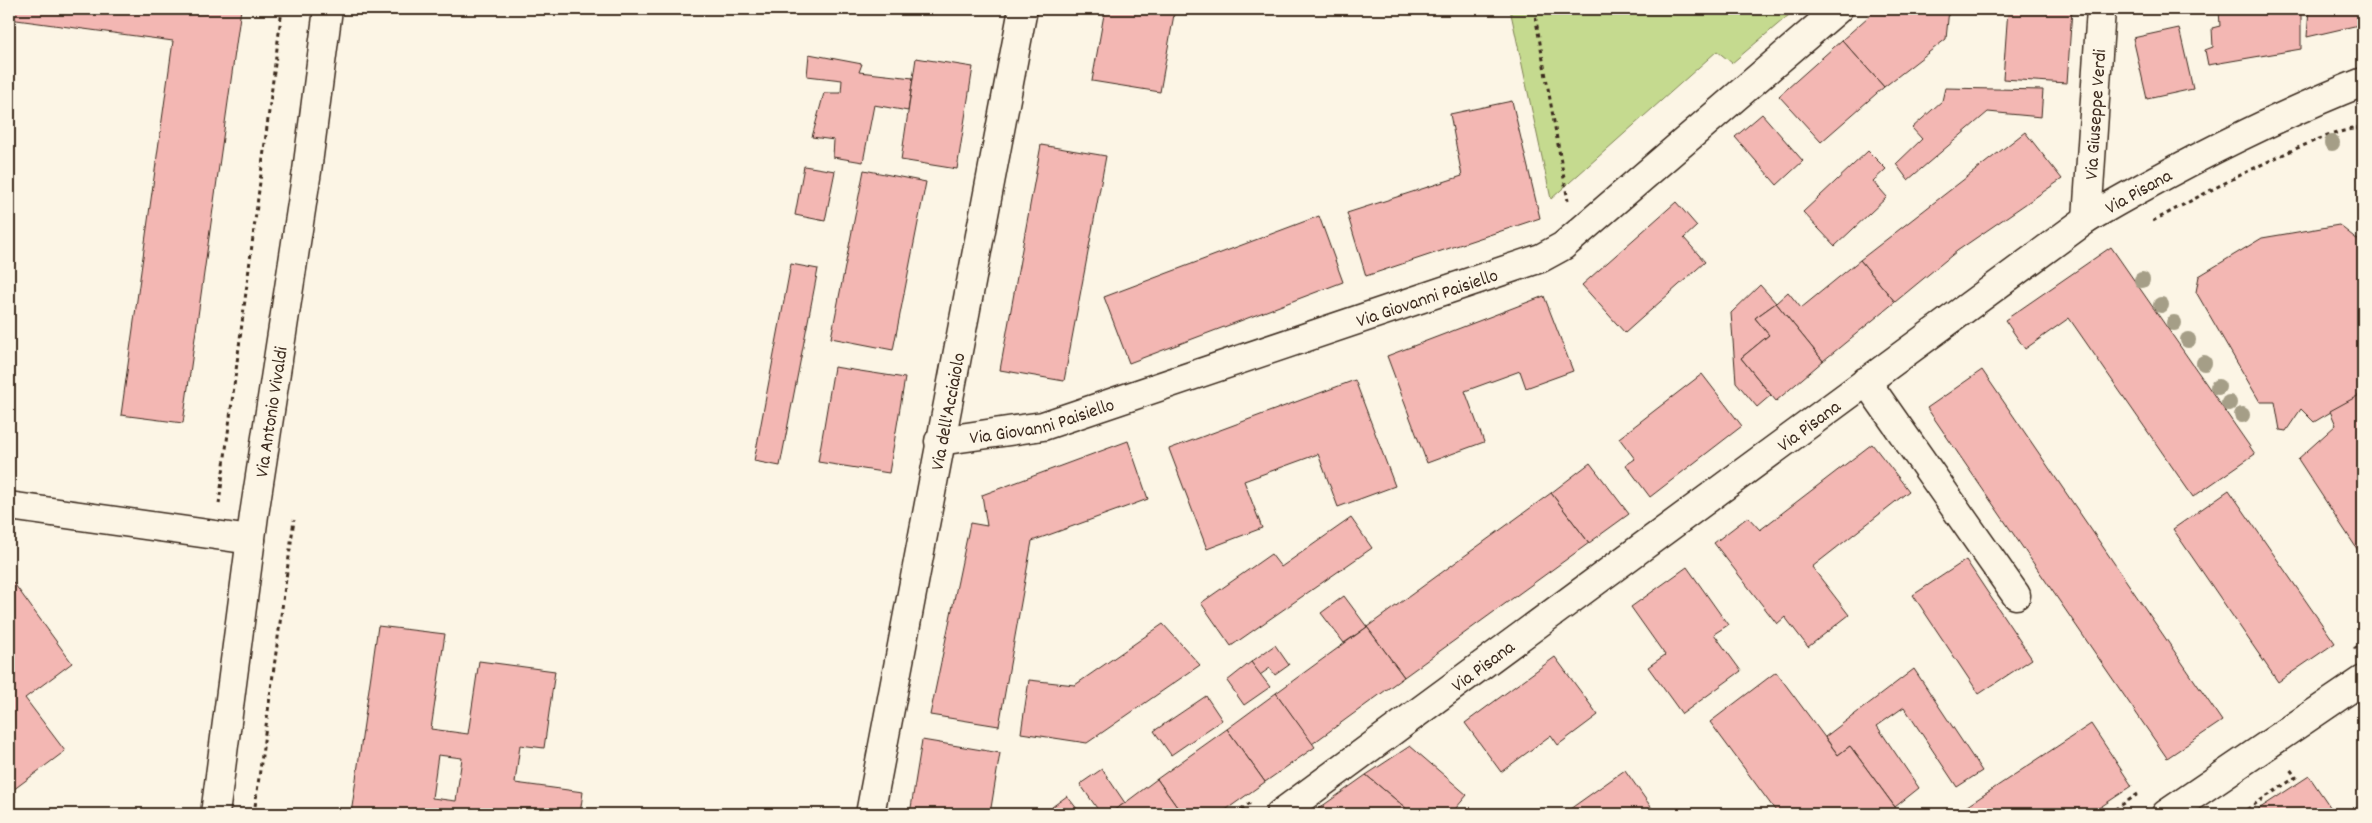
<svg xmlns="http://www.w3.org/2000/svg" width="2372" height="823" viewBox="0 0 2372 823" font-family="Dekko,sans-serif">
	<rect width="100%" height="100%" fill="#fcf5e5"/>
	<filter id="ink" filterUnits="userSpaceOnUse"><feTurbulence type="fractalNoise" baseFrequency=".02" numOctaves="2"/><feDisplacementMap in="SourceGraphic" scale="10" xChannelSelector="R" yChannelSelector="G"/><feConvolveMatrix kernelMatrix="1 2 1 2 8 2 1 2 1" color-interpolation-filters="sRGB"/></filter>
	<g filter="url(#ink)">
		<path fill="#c5da8f" stroke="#808256" d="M 1510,9 L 1796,9 L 1732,63 L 1717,51 L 1551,199 Z"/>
		<g fill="#f3b7b3" stroke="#3b2a1e" fill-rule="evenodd">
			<path d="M 9,9 L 241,9 L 183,423 L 121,415 L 173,41 L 9,19 Z"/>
			<path d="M 1105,9 L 1175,9 L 1160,92 L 1092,81 Z"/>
			<path d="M 1877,9 L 1949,9 L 1946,39 L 1884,87 L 1842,40 Z"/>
			<path d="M 2008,9 L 2072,9 L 2067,83 L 2003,79 Z"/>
			<path d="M 2219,9 L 2301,9 L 2301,49 L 2208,65 L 2205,50 L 2213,47 L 2212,28 L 2220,26 Z"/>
			<path d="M 2309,9 L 2363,9 L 2363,24 L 2307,37 Z"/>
			<path d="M 2179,28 L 2193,89 L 2147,99 L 2133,38 Z"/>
			<path d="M 1842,40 L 1884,87 L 1821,142 L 1779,96 Z"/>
			<path d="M 809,54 L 862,64 L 859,72 L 913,78 L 908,111 L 874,105 L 863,162 L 833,157 L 834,140 L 812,137 L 824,93 L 841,93 L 842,80 L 807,76 Z"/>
			<path d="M 916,58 L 973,67 L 957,169 L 901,160 Z"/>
			<path d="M 1945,88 L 2043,90 L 2041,117 L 1988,112 L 1908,180 L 1896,164 L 1922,139 L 1912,128 L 1942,101 Z"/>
			<path d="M 1512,101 L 1540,218 L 1366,276 L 1347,213 L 1462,176 L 1450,114 Z"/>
			<path d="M 1762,114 L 1803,161 L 1777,185 L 1735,137 Z"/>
			<path d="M 2025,132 L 2062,179 L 1957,251 L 1895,302 L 1860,260 Z"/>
			<path d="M 1041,145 L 1106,156 L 1064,381 L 1000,370 Z"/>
			<path d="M 1868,151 L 1886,169 L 1873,181 L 1887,197 L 1835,246 L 1803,212 Z"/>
			<path d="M 804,166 L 835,171 L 825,221 L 795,215 Z"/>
			<path d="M 864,170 L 926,182 L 893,350 L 831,338 Z"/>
			<path d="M 1676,202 L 1697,226 L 1684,238 L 1705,262 L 1625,333 L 1582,285 Z"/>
			<path d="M 1319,216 L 1343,282 L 1129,363 L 1104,297 Z"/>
			<path d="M 2339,225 L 2363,244 L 2363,393 L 2314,422 L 2301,409 L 2286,431 L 2280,430 L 2275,402 L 2260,402 L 2196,292 L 2199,276 L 2262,238 Z"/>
			<path d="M 2111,247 L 2255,454 L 2193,497 L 2069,318 L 2025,349 L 2005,320 Z"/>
			<path d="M 1860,260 L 1895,302 L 1823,361 L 1776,303 L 1788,292 L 1801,308 Z"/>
			<path d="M 791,264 L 818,269 L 780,466 L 754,461 Z"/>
			<path d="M 1760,285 L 1776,303 L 1755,318 L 1769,335 L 1741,358 L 1771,395 L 1757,407 L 1736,382 L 1731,313 Z"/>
			<path d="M 1544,296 L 1573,371 L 1526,388 L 1520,371 L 1465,391 L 1484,442 L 1427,463 L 1387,356 Z"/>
			<path d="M 1776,303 L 1823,361 L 1776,401 L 1741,358 L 1769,335 L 1755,318 Z"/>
			<path d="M 834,367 L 905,378 L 889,473 L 818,462 Z"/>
			<path d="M 1982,370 L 2222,721 L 2167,758 L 1927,408 Z"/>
			<path d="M 1702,374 L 1742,426 L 1650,497 L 1626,465 L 1635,459 L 1619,438 Z"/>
			<path d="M 1355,380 L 1395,486 L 1338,507 L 1318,454 L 1244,481 L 1262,528 L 1207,549 L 1169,449 Z"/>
			<path d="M 2363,393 L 2363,558 L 2298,459 L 2336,425 L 2330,411 Z"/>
			<path d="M 1128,441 L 1148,499 L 1032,541 L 999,726 L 930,715 L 970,523 L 987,526 L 982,495 Z"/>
			<path d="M 1872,444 L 1909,491 L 1812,567 L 1849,615 L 1808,647 L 1785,617 L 1777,624 L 1714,543 L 1748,517 L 1760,530 Z"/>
			<path d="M 1590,463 L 1629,514 L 1589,543 L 1551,493 Z"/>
			<path d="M 2229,490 L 2335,643 L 2278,682 L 2173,529 Z"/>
			<path d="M 1551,493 L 1589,543 L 1404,677 L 1367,627 Z"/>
			<path d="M 1351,518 L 1372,548 L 1231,646 L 1201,603 L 1271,554 L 1281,567 Z"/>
			<path d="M 1966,560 L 2032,659 L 1979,694 L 1913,595 Z"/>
			<path d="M 1687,567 L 1728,625 L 1714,634 L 1741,671 L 1682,714 L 1648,667 L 1665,655 L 1631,607 Z"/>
			<path d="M 13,582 L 72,663 L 25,698 L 65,751 L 9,793 L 9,585 Z"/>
			<path d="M 1344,596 L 1367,627 L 1344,643 L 1321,613 Z"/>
			<path d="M 1163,624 L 1200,665 L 1087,743 L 1021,733 L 1029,680 L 1075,685 Z"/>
			<path d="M 378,626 L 445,634 L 431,729 L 468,734 L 479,661 L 555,671 L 544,748 L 520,745 L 515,783 L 583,792 L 580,814 L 351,814 ZM 438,755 L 462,758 L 456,801 L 432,798 Z"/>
			<path d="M 1367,627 L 1404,677 L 1312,744 L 1276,693 Z"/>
			<path d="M 1275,645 L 1289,665 L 1275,675 L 1270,668 L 1260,675 L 1251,662 Z"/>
			<path d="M 1555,657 L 1598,715 L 1558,745 L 1551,735 L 1501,772 L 1465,723 Z"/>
			<path d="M 1251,662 L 1270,687 L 1244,705 L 1227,681 Z"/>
			<path d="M 1914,669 L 1982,771 L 1957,787 L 1904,707 L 1877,726 L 1919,788 L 1895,807 L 1850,746 L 1838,755 L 1825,737 Z"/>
			<path d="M 1776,672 L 1838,755 L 1850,746 L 1900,814 L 1778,814 L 1710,722 Z"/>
			<path d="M 1276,693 L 1315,747 L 1265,782 L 1227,729 Z"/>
			<path d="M 1206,696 L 1222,720 L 1171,755 L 1154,731 Z"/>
			<path d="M 2091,724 L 2132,786 L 2090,814 L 1955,814 Z"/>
			<path d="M 1227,729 L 1265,782 L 1220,814 L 1182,814 L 1157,779 Z"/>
			<path d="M 922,740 L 1000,753 L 990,814 L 910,814 Z"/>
			<path d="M 1410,746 L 1467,795 L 1451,814 L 1413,814 L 1366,775 Z"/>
			<path d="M 1102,769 L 1125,803 L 1108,814 L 1101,814 L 1080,784 Z"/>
			<path d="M 1625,770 L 1656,814 L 1574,814 L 1570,809 Z"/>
			<path d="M 1366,775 L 1413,814 L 1311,814 Z"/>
			<path d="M 2309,776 L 2335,814 L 2251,814 Z"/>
			<path d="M 1157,779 L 1182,814 L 1108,814 L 1125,803 Z"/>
			<path d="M 1067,796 L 1081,814 L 1057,814 L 1052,807 Z"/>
		</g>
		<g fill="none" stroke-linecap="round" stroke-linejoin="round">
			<g stroke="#3b2a1e" stroke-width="31">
				<g id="minor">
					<path id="s1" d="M 2087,219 L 2101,9"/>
					<path d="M 1866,381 L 2016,595"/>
					<path id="s2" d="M 939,441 L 1043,426 L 1541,258 L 1563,246 L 1838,9"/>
					<path d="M 9,506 L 251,540"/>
					<path id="s3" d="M 215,814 L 254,515 L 307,171 L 328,9"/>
					<path id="s4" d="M 870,814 L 1023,9"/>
					<path id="s5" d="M 1280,814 L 2087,219 C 2176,167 2267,120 2363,82"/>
				</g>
			</g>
			<g stroke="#3b2a1e" stroke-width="31">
				<path id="major" d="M 2166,814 L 2363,680"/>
			</g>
			<g stroke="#3b2a1e" stroke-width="3" stroke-dasharray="4 4" stroke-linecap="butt">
				<path d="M 1534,9 L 1568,201"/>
				<path d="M 2153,221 C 2187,203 2333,122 2363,129"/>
				<path d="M 219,504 L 282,9"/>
				<path d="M 2354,649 L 2363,642"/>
				<path d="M 254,814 L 294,520"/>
				<path d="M 1234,814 L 1250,803"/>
				<path d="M 2108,814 L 2141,792"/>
				<path d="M 2240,814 L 2296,777 L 2289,768"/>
			</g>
			<use href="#minor" stroke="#fcf5e5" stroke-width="28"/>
			<use href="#major" stroke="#fcf5e5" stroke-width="28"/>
		</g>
		<g fill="#a59e87">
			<circle cx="2332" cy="143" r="8"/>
			<circle cx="2142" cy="280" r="8"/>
			<circle cx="2161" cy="305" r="8"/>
			<circle cx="2174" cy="323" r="8"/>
			<circle cx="2188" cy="340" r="8"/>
			<circle cx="2204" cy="363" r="8"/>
			<circle cx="2218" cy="387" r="8"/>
			<circle cx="2229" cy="403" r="8"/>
			<circle cx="2242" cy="415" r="8"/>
		</g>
	</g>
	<g text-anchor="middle" stroke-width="4" stroke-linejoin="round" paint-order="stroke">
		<g font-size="19" fill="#3b2a1e" stroke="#fcf5e5">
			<text dy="7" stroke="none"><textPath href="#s1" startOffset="105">Via Giuseppe Verdi</textPath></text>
			<text dy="7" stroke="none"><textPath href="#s5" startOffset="1061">Via Pisana</textPath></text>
			<text dy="7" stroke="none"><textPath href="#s2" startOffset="510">Via Giovanni Paisiello</textPath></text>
			<text dy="7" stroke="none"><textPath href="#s3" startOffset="406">Via Antonio Vivaldi</textPath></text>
			<text dy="7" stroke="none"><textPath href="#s4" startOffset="410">Via dell'Acciaiolo</textPath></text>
			<text dy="7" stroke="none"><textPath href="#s2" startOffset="105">Via Giovanni Paisiello</textPath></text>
			<text dy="7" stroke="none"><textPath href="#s5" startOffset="656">Via Pisana</textPath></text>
			<text dy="7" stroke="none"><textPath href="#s5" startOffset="251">Via Pisana</textPath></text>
		</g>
	</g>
	<rect width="2372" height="823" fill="none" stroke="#fcf5e5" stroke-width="30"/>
	<rect x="15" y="15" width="2342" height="793" fill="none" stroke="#3b2a1e" stroke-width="2" filter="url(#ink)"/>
</svg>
